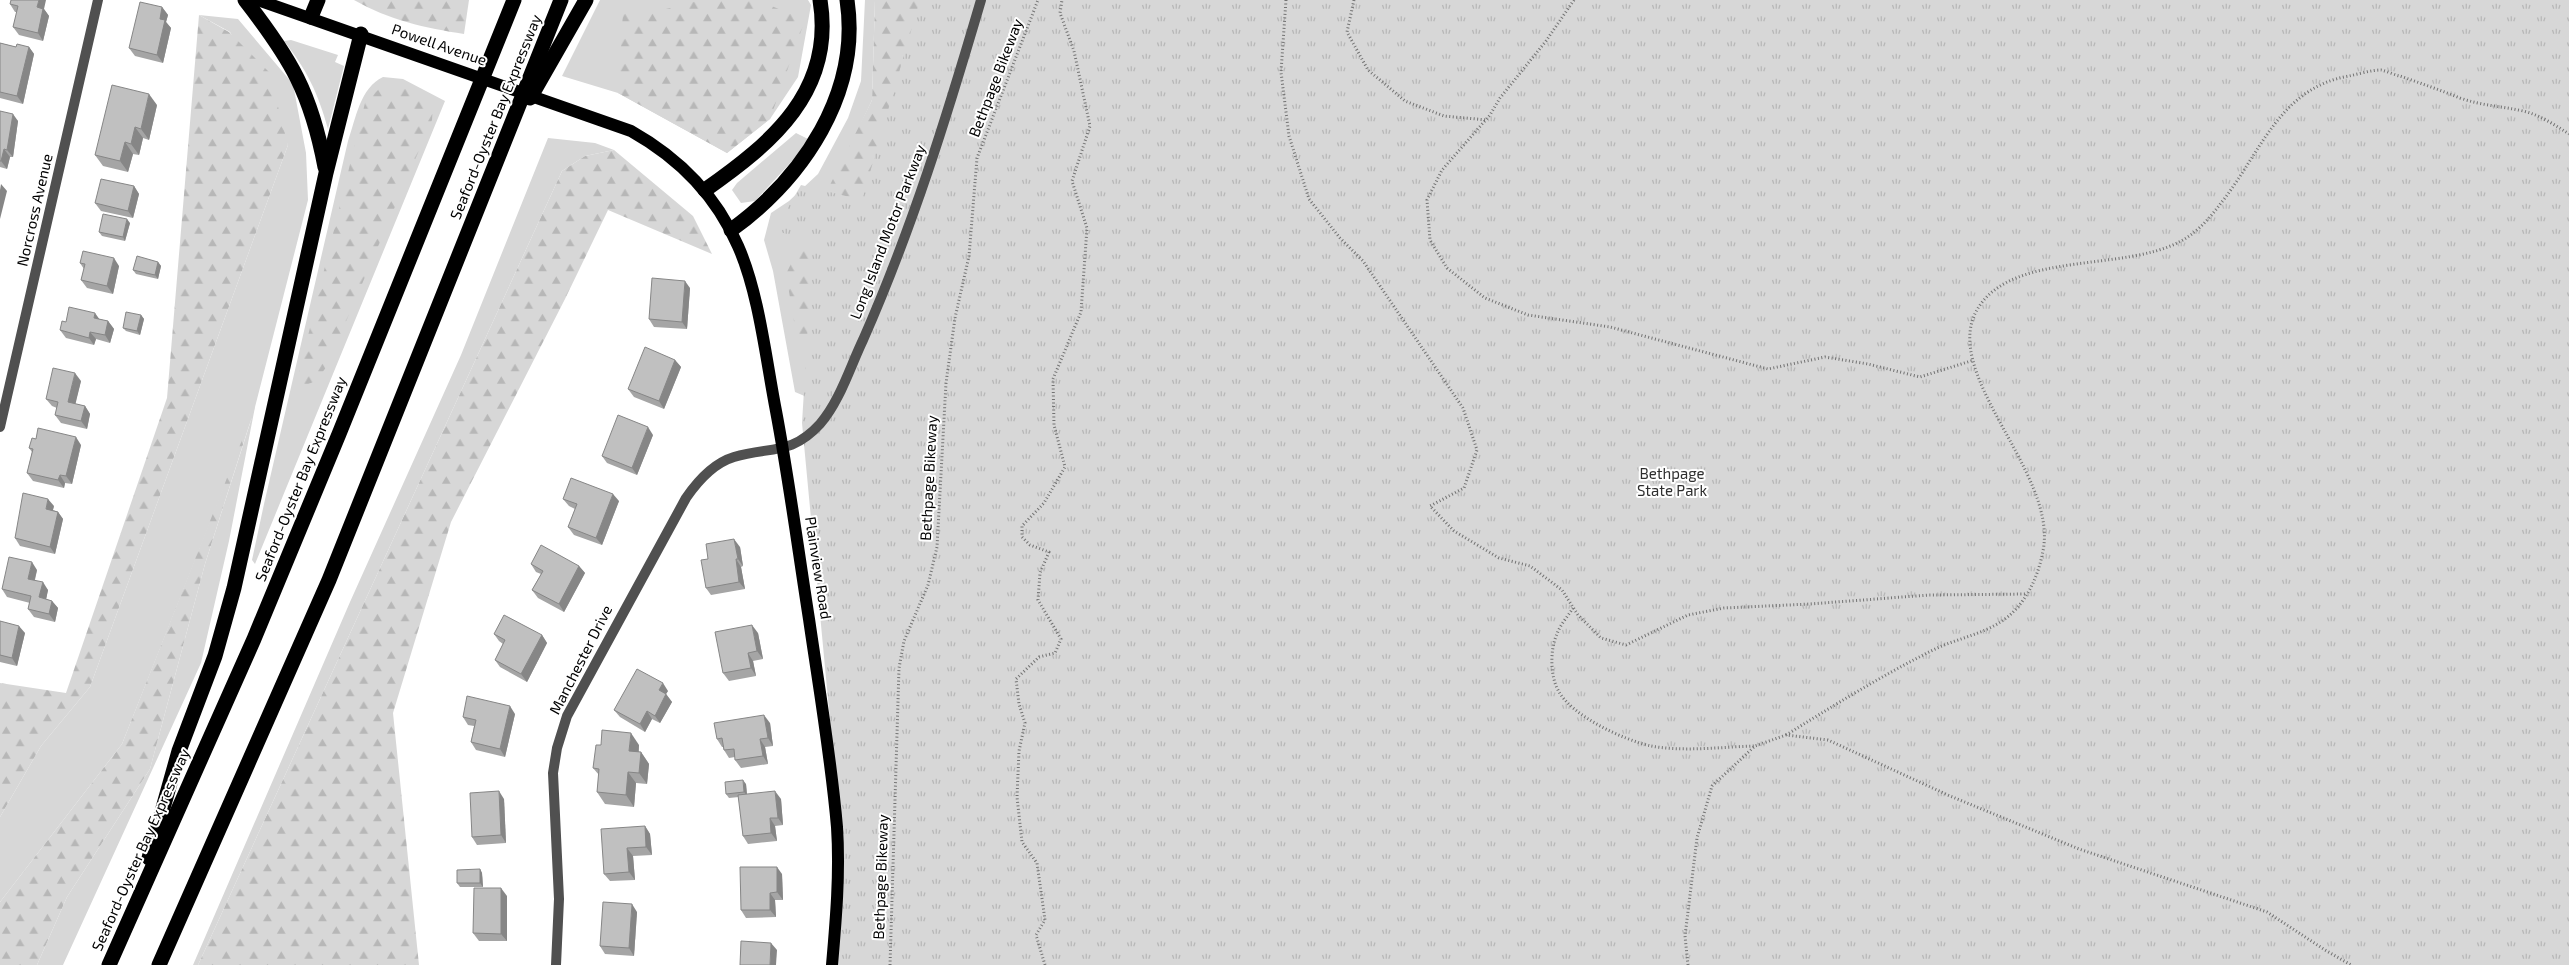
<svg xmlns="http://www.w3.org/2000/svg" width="2569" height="965" viewBox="0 0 2569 965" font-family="'Exo 2',sans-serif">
	<defs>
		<pattern id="forest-firs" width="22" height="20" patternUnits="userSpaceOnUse" patternTransform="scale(1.25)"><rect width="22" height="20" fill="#d7d7d7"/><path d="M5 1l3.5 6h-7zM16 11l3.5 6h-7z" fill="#b7b7b7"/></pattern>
		<pattern id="park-tufts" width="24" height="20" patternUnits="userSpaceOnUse" patternTransform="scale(1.25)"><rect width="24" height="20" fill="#d7d7d7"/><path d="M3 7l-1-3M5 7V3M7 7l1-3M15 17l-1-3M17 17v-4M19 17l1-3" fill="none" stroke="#b7b7b7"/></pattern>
	</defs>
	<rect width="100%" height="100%" fill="#fff"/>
	<g fill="#d7d7d7">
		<path d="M 600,0 L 808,0 L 811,5 L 798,77 L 770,119 L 727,153 L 618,93 L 562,76 Z"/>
		<path d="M 865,0 L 875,0 L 872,100 L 845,158 L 814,400 L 795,392 L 773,271 L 764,240 L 771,213 L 789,201 L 818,174 L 848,118 L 861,81 Z"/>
		<path d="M 199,15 L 238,19 L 293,84 L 306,153 L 308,200 L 255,407 L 229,541 L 201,663 L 63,965 L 37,965 L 67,897 L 150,769 L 205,564 L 252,417 L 122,744 L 0,902 L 0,817 L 41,746 L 90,687 L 288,145 L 230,32 Z"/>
		<path d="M 291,40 L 338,55 L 335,62 L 344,66 L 328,129 C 318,93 307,70 284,41 Z"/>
		<path d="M 383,77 L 403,79 L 445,101 L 255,564 L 252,560 L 264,504 L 348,141 C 356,118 360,88 383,77 Z"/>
		<path d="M 796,133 L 808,139 L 793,160 L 755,201 L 741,203 L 732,190 L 737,183 Z"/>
		<path d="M 548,138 L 595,143 L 614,150 L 585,156 L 562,171 L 198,965 L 193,965 L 350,602 L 461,355 Z"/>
	</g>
	<g fill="url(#forest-firs)">
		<path d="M 354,0 L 469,0 L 464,34 C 425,28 389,20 354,0 Z"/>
		<path d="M 701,0 L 757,0 L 805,20 L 770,119 L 727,153 L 618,93 L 623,12 L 658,11 Z"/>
		<path d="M 875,0 L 961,0 L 820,362 L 796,333 L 786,274 L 872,100 Z"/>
		<path d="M 199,15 L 229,32 L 269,72 L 288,145 L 90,687 L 41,746 L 0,817 L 0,683 L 66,693 L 167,398 Z"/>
		<path d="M 396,84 L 433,104 L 432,120 L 327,366 L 316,381 L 295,389 L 365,103 L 380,88 Z"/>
		<path d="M 614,150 L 693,216 L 712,254 L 608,210 L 565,299 L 451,522 L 393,713 L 419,965 L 198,965 L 562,171 L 585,156 Z"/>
		<path d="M 255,407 L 205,564 L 150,769 L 67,897 L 37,965 L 0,965 L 0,902 L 122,744 Z"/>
	</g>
	<path fill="url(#park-tufts)" d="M 920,0 L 2569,0 L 2569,965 L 834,965 L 844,869 L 802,423 L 813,244 L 775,230 L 801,185 L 862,200 Z"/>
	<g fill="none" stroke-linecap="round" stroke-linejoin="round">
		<g stroke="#727272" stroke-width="3" stroke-dasharray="1 2.5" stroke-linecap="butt">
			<path d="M 1286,0 L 1281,72 L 1289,136 L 1309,199 L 1340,238 L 1363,261 L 1463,408 L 1477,450 L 1464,488 L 1430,506 L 1454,531 L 1499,558 L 1530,566 L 1562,590 L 1578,615 L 1601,638 L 1626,645 L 1688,615 L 1724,608 L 1810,604 L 1929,595 L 2027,594"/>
			<path d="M 1354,0 L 1347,32 L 1368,70 L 1405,101 L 1444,116 L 1487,120"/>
			<path d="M 1574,0 L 1546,41 L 1500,98 L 1490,115 L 1442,170 L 1427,200 L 1430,240 L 1447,268 L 1485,298 L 1528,315 L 1610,327 L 1768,369 L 1825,357 L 1868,364 L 1920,377 L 1974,360"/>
			<path d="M 1573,608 C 1568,616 1560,625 1557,634 C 1550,649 1550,675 1558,690 C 1571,716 1624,740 1651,746 C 1684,752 1721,747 1754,746"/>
			<path d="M 1786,735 C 1833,706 1881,676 1931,651 C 1960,636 1994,634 2017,608 C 2031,592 2039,572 2043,551 C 2059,472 1934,370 1980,305 C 2017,252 2124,271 2179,242 C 2196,234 2210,218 2221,203 C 2261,153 2279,88 2349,76 C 2359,74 2371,70 2381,70 C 2387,71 2394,75 2400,76 C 2420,83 2440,90 2460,98 C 2483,106 2501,106 2523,111 C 2540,115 2555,125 2569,134"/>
			<path d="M 890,965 L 899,668 L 904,641 L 928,585 L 937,547 L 946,383 L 955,318 L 969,256 L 977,158 L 1038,0"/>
			<path d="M 1045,965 L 1036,935 L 1045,920 L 1037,863 L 1022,842 L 1017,797 L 1019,751 L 1025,723 L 1019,704 L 1016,679 L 1039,657 L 1055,653 L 1061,639 L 1038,600 L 1040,573 L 1049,552 L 1030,545 L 1022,537 L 1022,526 L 1044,503 L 1065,467 L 1054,425 L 1053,379 L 1081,312 L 1087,228 L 1072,181 L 1090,126 L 1074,51 L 1060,13 L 1062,0"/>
			<path d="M 1688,965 L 1685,936 L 1697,838 L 1712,786 L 1755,746 L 1786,735 L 1828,740 L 1950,796 L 2079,849 L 2267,912 L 2325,950 L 2351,965"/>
		</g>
		<g stroke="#505050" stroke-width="10">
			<path d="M 0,427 L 98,0"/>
			<path d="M 556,965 L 559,899 L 553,773 L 557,748 L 567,716 L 686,498 C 697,482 714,463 734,457 C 769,446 791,456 820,424 C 840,401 850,367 863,340 C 912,229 947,116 981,0"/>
		</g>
		<path stroke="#000" stroke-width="12" d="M 258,0 L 631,131 C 679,158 716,195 738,246 C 759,293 766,360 776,411 C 789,480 798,549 809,619 C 819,688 831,757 837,827 C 840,873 836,919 832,965"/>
		<g stroke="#000" stroke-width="15">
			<path d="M 245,0 C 291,59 311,93 325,167"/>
			<path d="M 311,17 L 318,0"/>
			<path d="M 530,98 L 586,0"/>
			<path d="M 705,190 C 772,143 835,91 820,0"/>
			<path d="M 731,230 C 803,178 861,93 847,0"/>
			<path d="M 149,858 L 179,751 L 215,656 L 234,588 L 326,173 L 361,34"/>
			<path d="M 109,965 L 254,639 L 339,434 L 514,0"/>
			<path d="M 159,965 L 329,580 L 561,0"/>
		</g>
	</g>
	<g fill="#a5a5a5">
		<path d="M 10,4 L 44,9 L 49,16 L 43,41 L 19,35 L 13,27 L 17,12 L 15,12 Z"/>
		<path d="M 162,7 L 168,15 L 166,22 L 171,28 L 163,63 L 135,56 L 129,48 Z"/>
		<path d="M 0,43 L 16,47 L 29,47 L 34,54 L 23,104 L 0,98 Z"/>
		<path d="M 157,105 L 149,140 L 143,138 L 139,155 L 133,154 L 128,172 L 103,166 L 95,155 Z"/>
		<path d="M 0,111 L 18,121 L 13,157 L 10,157 L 7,169 L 0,167 Z"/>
		<path d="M 134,186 L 139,194 L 133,218 L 101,211 L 95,203 Z"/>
		<path d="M 130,223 L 125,241 L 102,236 L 99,232 Z"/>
		<path d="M 158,262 L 161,266 L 158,279 L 136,274 L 133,270 Z"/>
		<path d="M 80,263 L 119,266 L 113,294 L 87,288 L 81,280 L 84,269 Z"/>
		<path d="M 690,288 L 687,329 L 654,327 L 649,319 Z"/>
		<path d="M 141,315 L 144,319 L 140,335 L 126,331 L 123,328 Z"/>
		<path d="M 99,319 L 108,321 L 114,329 L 110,343 L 96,339 L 94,345 L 66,338 L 60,330 L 66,322 Z"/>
		<path d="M 675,360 L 681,367 L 664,409 L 634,397 L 628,389 Z"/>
		<path d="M 81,381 L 75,404 L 85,406 L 90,414 L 87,429 L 61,423 L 55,415 L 57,408 L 52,406 L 46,399 Z"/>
		<path d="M 653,435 L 637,475 L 607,463 L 602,456 Z"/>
		<path d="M 36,439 L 81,445 L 72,484 L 65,483 L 64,488 L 33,481 L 27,473 L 32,452 L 29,448 Z"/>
		<path d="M 563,499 L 619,501 L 602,545 L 574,535 L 568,527 L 575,509 L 569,506 Z"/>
		<path d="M 54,506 L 53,510 L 58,512 L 63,519 L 55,554 L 20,546 L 15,538 Z"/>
		<path d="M 740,547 L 743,566 L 741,567 L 745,589 L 711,595 L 706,588 L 708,559 Z"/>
		<path d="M 531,564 L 579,566 L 585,573 L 564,612 L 538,598 L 532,590 L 541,574 L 536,572 Z"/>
		<path d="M 37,570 L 35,580 L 48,590 L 46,599 L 52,601 L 58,608 L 55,622 L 34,617 L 28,609 L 30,603 L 7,597 L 2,589 Z"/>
		<path d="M 0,621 L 25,633 L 17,666 L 0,662 Z"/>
		<path d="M 758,633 L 763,659 L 753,661 L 756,676 L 729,681 L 723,673 Z"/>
		<path d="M 494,634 L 542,635 L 547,643 L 527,682 L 500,667 L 495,660 L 503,644 L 499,641 Z"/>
		<path d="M 668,691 L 666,694 L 672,702 L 660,723 L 652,719 L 645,732 L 620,717 L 614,710 Z"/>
		<path d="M 515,714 L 505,757 L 476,750 L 471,742 L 474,726 L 468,725 L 463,717 Z"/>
		<path d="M 770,723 L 773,746 L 765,747 L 768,764 L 741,768 L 735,760 L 735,757 L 729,758 L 724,750 L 723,747 L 722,747 L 717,739 Z"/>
		<path d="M 601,745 L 639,745 L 639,752 L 641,752 L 649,764 L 647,784 L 636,783 L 634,807 L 605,804 L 597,792 L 599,775 L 593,768 Z"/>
		<path d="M 746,784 L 747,794 L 781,799 L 783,825 L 775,826 L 777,841 L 748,844 L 743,836 L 739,797 L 729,798 L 726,794 Z"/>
		<path d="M 504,799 L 506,843 L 477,845 L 472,837 Z"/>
		<path d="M 645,826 L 650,834 L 652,855 L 633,856 L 635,880 L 610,881 L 604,874 Z"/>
		<path d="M 480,869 L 482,873 L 483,887 L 460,887 L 457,883 Z"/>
		<path d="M 782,874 L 783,900 L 775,900 L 776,917 L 746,918 L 741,910 Z"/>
		<path d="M 507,896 L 507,941 L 479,941 L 473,933 Z"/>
		<path d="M 637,912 L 634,956 L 605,954 L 600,946 Z"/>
	</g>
	<g fill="#868686">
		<path d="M 39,0 L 46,0 L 44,9 L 49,16 L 43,41 L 38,33 L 37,7 Z"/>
		<path d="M 162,7 L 168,15 L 166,22 L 171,28 L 163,63 L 157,55 L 160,19 Z"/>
		<path d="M 29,47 L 34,54 L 23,104 L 17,96 Z"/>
		<path d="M 149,94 L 157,105 L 149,140 L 141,129 Z"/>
		<path d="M 13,114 L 18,121 L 13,157 L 7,150 Z"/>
		<path d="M 135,127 L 143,138 L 139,155 L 131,144 Z"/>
		<path d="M 125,142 L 133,154 L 128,172 L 120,161 Z"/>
		<path d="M 4,149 L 10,157 L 7,169 L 1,161 Z"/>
		<path d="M 1,184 L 7,191 L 0,219 L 0,190 Z"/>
		<path d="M 134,186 L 139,194 L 133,218 L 128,211 Z"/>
		<path d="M 127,219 L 130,223 L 125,241 L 123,237 Z"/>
		<path d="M 114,258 L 119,266 L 113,294 L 107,286 Z"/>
		<path d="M 158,262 L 161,266 L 158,279 L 155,275 Z"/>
		<path d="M 685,281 L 690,288 L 687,329 L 682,322 Z"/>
		<path d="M 95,313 L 100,320 L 94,318 Z"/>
		<path d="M 141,315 L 144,319 L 140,335 L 137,331 Z"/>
		<path d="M 108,321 L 114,329 L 110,343 L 105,335 Z"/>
		<path d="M 90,332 L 96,339 L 94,345 L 89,338 Z"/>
		<path d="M 675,360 L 681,367 L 664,409 L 659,401 Z"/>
		<path d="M 75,373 L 81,381 L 74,410 L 68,402 Z"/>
		<path d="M 85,406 L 90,414 L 87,429 L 81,421 Z"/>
		<path d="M 648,427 L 653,435 L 637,475 L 632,468 Z"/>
		<path d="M 76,437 L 81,445 L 72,484 L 66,476 Z"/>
		<path d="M 60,475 L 65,483 L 64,488 L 58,480 Z"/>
		<path d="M 613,494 L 619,501 L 602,545 L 596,538 Z"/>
		<path d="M 48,499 L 54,506 L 51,516 L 46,509 Z"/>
		<path d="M 58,512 L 63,519 L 55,554 L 50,547 Z"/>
		<path d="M 734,539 L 740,547 L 743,566 L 738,559 Z"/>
		<path d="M 736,559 L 741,567 L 745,589 L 739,582 Z"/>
		<path d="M 32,562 L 37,570 L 33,586 L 28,579 Z"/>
		<path d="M 579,566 L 585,573 L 564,612 L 559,604 Z"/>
		<path d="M 43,582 L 48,590 L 45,605 L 39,597 Z"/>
		<path d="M 52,601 L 58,608 L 55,622 L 49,614 Z"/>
		<path d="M 752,625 L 758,633 L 763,659 L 757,651 Z"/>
		<path d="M 19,626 L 25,633 L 17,666 L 12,658 Z"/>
		<path d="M 542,635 L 547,643 L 527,682 L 521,674 Z"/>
		<path d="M 748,653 L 753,661 L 756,676 L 751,668 Z"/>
		<path d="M 663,683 L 668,691 L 666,694 L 672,702 L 660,723 L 655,716 L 659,690 Z"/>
		<path d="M 510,706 L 515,714 L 505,757 L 500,749 Z"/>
		<path d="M 647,711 L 652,719 L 645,732 L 640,724 Z"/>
		<path d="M 764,715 L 770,723 L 773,746 L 768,738 Z"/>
		<path d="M 631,733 L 639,745 L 637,763 L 629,751 Z"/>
		<path d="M 760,739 L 765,747 L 768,764 L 763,756 Z"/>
		<path d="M 641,752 L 649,764 L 647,784 L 639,773 Z"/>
		<path d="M 628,772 L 636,783 L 634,807 L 626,795 Z"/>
		<path d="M 743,780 L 746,784 L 747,796 L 744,792 Z"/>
		<path d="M 499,791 L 504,799 L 506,843 L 501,835 Z"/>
		<path d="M 775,791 L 781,799 L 783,825 L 778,818 Z"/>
		<path d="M 770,818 L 775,826 L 777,841 L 771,833 Z"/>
		<path d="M 645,826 L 650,834 L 652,855 L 646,847 Z"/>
		<path d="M 627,848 L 633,856 L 635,880 L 629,872 Z"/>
		<path d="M 777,867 L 782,874 L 783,900 L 777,892 Z"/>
		<path d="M 480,869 L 482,873 L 483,887 L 480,883 Z"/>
		<path d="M 501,888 L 507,896 L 507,941 L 501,934 Z"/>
		<path d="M 770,893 L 775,900 L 776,917 L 770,910 Z"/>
		<path d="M 632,904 L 637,912 L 634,956 L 629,948 Z"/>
		<path d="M 771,943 L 777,950 L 776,965 L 770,965 Z"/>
	</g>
	<g fill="#c0c0c0" stroke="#868686">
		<path d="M 11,0 L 39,0 L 37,7 L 43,9 L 38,33 L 13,27 L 18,6 L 10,4 Z"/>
		<path d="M 140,2 L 162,7 L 160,19 L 165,20 L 157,55 L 129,48 Z"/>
		<path d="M 0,43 L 16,47 L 17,44 L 29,47 L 17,96 L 0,92 Z"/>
		<path d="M 112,85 L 149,94 L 141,129 L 135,127 L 131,144 L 125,142 L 120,161 L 95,155 Z"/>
		<path d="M 0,111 L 13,114 L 7,150 L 4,149 L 1,161 L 0,161 Z"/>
		<path d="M 101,179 L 134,186 L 128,211 L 95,203 Z"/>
		<path d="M 103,214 L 127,219 L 123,237 L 99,232 Z"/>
		<path d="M 83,251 L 114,258 L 107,286 L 81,280 L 85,264 L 80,263 Z"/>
		<path d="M 137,256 L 158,262 L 155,275 L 133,270 Z"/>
		<path d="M 652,278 L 685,281 L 682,322 L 649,319 Z"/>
		<path d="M 69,307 L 95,313 L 94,318 L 108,321 L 105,335 L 90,332 L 89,338 L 60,330 L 62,321 L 66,322 Z"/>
		<path d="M 126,312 L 141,315 L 137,331 L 123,328 Z"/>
		<path d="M 645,347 L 675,360 L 659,401 L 628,389 Z"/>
		<path d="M 53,368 L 75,373 L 68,402 L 85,406 L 81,421 L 55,415 L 58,402 L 46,399 Z"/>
		<path d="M 618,415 L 648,427 L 632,468 L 602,456 Z"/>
		<path d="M 38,428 L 76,437 L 66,476 L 60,475 L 58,480 L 27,473 L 33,449 L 29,448 L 32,438 L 36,439 Z"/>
		<path d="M 571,478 L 613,494 L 596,538 L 568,527 L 577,504 L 563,499 Z"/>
		<path d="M 23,493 L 48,499 L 46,509 L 58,512 L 50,547 L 15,538 Z"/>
		<path d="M 734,539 L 738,559 L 736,559 L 739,582 L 706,588 L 701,560 L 708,559 L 706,544 Z"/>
		<path d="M 541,545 L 579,566 L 559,604 L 532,590 L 543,571 L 531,564 Z"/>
		<path d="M 9,557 L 32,562 L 28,579 L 43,582 L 39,597 L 52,601 L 49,614 L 28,609 L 31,596 L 2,589 Z"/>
		<path d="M 504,615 L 542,635 L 521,674 L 495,660 L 505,640 L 494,634 Z"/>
		<path d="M 0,621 L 19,626 L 12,658 L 0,655 Z"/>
		<path d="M 752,625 L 757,651 L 748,653 L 751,668 L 723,673 L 715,632 Z"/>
		<path d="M 637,669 L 663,683 L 659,690 L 666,694 L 655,716 L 647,711 L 640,724 L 614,710 Z"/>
		<path d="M 467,696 L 510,706 L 500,749 L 471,742 L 476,720 L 463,717 Z"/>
		<path d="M 764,715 L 768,738 L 760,739 L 763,756 L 735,760 L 734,749 L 724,750 L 722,738 L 717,739 L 714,723 Z"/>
		<path d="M 602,730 L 631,733 L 629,751 L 641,752 L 639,773 L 628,772 L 626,795 L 597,792 L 599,769 L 593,768 L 596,745 L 601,745 Z"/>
		<path d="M 743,780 L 744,792 L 726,794 L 725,782 Z"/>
		<path d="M 499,791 L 501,835 L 472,837 L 470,793 Z"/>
		<path d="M 775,791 L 778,818 L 770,818 L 771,833 L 743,836 L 738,795 Z"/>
		<path d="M 645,826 L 646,847 L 627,848 L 629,872 L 604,874 L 601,829 Z"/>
		<path d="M 740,867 L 777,867 L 777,892 L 770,893 L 770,910 L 741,910 Z"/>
		<path d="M 480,869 L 480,883 L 457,883 L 457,870 Z"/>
		<path d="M 474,888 L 501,888 L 501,934 L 473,933 Z"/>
		<path d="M 603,902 L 632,904 L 629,948 L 600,946 Z"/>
		<path d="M 741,941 L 771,943 L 770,965 L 740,965 Z"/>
	</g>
	<g text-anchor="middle" stroke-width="4" stroke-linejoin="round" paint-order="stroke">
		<g font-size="15" fill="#000" stroke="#fff">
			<text transform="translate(439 45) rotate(19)" y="5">Powell Avenue</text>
			<text transform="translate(996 78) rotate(-69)" y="5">Bethpage Bikeway</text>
			<text transform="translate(496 117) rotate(-68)" y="5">Seaford-Oyster Bay Expressway</text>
			<text transform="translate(35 210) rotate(-77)" y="5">Norcross Avenue</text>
			<text transform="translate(888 232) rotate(-69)" y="5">Long Island Motor Parkway</text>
			<text transform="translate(929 478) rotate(-87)" y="5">Bethpage Bikeway</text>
			<text transform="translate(301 479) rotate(-68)" y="5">Seaford-Oyster Bay Expressway</text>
			<text transform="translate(818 568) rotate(81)" y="5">Plainview Road</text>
			<text transform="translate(581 660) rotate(-63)" y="5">Manchester Drive</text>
			<text transform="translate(141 850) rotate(-66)" y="5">Seaford-Oyster Bay Expressway</text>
			<text transform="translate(881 877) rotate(-88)" y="5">Bethpage Bikeway</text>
		</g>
		<g font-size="15" fill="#2e2e2e" stroke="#fff">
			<text x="1672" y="479">Bethpage<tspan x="1672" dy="17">State Park</tspan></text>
		</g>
	</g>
</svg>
